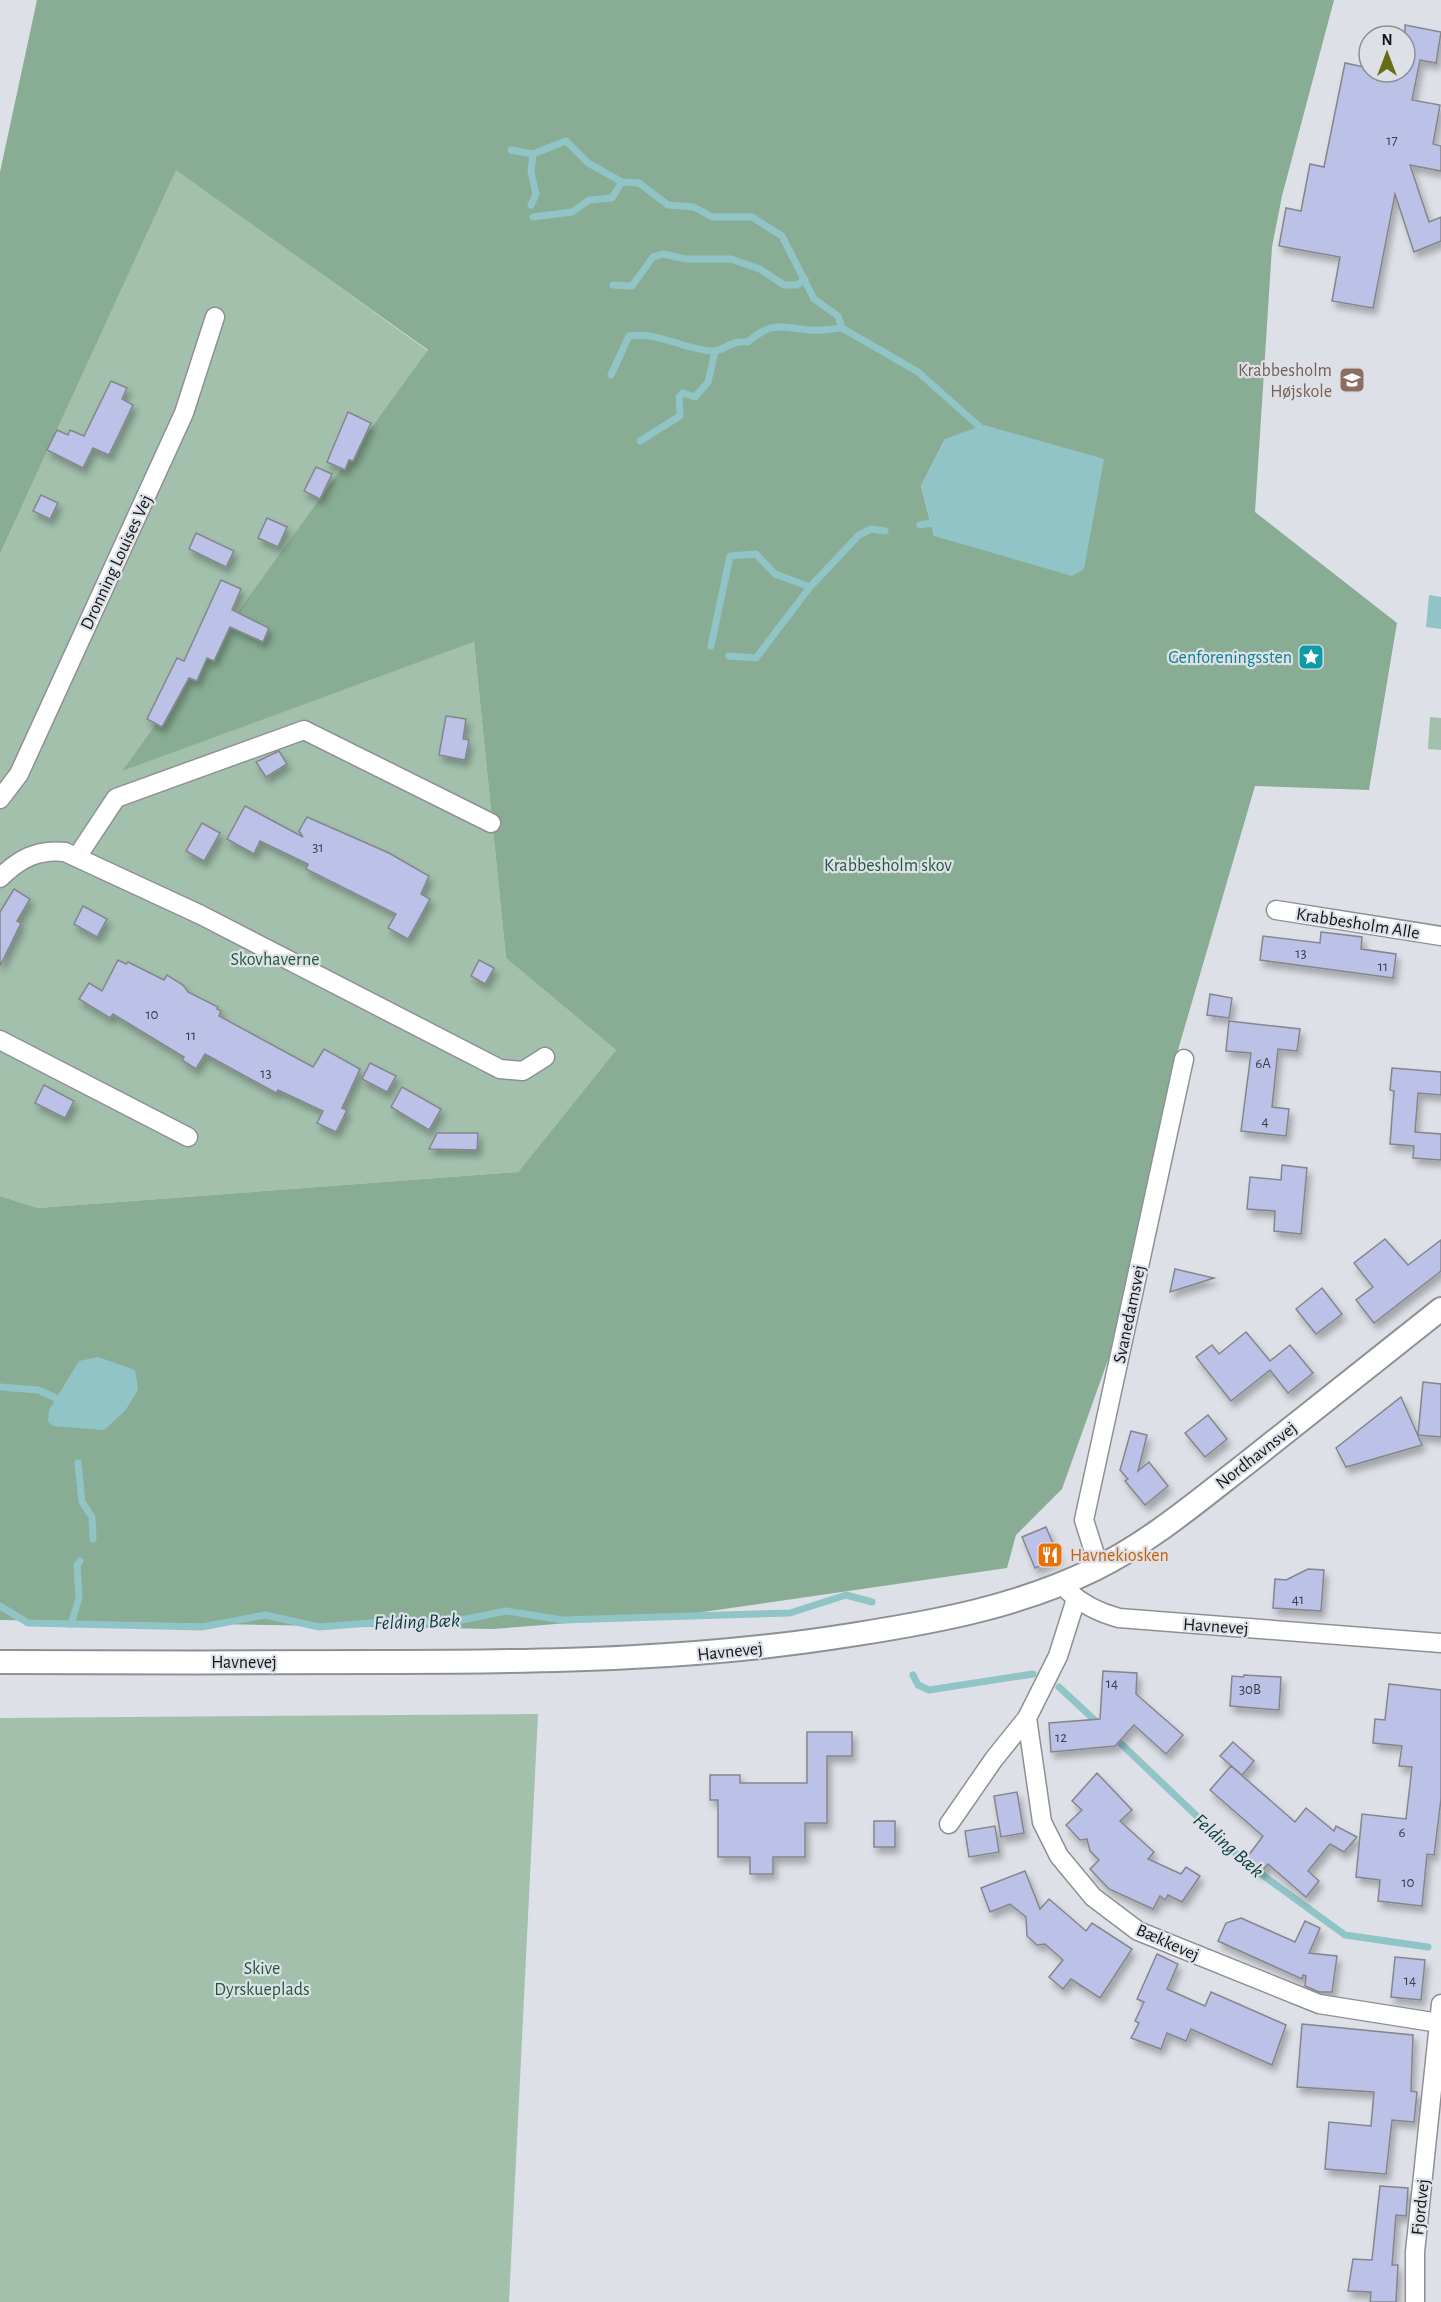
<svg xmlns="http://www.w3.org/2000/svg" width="1441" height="2302" viewBox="0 0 1441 2302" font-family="'Alegreya Sans',sans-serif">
	<defs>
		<filter id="shadow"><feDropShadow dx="3.5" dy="6" stdDeviation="3" flood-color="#0004"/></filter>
	</defs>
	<rect width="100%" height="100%" fill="#dde1e7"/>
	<g fill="#a2c0ac">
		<path d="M 176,169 L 428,351 L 123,770 L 474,642 L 506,958 L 616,1050 L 518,1172 L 38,1208 L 0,1196 L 0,554 Z"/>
		<path d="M 1430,717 L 1441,718 L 1441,750 L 1428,749 Z"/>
		<path d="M 538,1714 L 509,2302 L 0,2302 L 0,1718 Z"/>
	</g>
	<path fill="#88ad94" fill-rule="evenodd" d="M 37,0 L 1334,0 L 1282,196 L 1272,247 L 1255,512 L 1397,623 L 1369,790 L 1255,786 L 1178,1050 L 1109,1357 L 1062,1489 L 1016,1535 L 1007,1568 L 696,1613 L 493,1629 L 0,1620 L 0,1196 L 38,1208 L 518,1172 L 616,1050 L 506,958 L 474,642 L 122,771 L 428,350 L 176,170 L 0,554 L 0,172 ZM 945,439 L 934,536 L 921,486 Z"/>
	<g fill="#90c4c7">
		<path d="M 984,425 L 1104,459 L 1084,569 L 1072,576 L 934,536 L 921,486 L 945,439 Z"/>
		<path d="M 1429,595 L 1441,597 L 1441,629 L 1426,627 Z"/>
		<path d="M 98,1357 L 135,1370 L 138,1390 L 125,1411 L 104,1430 L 53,1426 L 48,1422 L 49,1410 L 79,1361 Z"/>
	</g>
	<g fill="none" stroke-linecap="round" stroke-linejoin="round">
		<g stroke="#90c4c7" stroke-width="7">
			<path d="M 511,150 L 533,154 L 566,141 L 588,163 L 622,182 L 639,183 L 668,205 L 694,207 L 712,217 L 752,217 L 782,236 L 814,299 L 838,316 L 842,328 L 918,372 L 980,427"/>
			<path d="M 531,205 L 536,194 L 531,172 L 533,154"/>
			<path d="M 533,217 L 572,212 L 589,200 L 612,198 L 622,182"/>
			<path d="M 613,285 L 632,286 L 653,257 L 663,254 L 686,259 L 731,259 L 760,269 L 784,285 L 797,285 L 805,279"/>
			<path d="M 611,375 L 629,336 C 658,331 684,350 713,351 C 724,351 730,340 748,342 C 772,321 780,327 809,330 C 820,331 832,329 842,328"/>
			<path d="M 640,441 L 680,416 L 679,397 L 683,393 L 695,397 L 708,382 L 715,351"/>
			<path d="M 920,525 L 931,523"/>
			<path d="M 711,646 L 730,556 L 756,554 L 775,574 L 810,587"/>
			<path d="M 729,656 L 756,658 L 810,587 L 859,535 L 871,529 L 885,531"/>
			<path d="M 0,1387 L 38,1390 L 56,1398"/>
			<path d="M 78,1463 L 82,1502 L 92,1517 L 93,1539"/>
			<path d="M 0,1606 L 28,1623 L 202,1627 L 265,1615 L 319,1627 L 396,1621 L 447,1623 L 506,1611 L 562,1620 L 790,1613 L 846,1595 L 872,1602"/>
			<path d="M 71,1624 L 79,1598 L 77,1565 L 80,1561"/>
			<path d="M 913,1675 L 918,1685 L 929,1690 L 1033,1674"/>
			<path d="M 1059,1687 L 1101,1726"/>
			<path d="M 1114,1737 L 1246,1863 L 1345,1935 L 1428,1947"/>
		</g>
	</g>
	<g fill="#bcc1e7" stroke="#85868c" stroke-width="1.5" filter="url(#shadow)">
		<path d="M 1405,25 L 1441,32 L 1436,63 L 1420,60 L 1412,100 L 1440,105 L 1433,144 L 1441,146 L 1441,171 L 1410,165 L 1429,222 L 1441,217 L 1441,241 L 1414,252 L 1395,194 L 1373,308 L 1332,301 L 1340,257 L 1279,246 L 1286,208 L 1301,211 L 1310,164 L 1324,167 L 1345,63 L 1369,68 L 1369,72 L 1405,72 Z"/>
		<path d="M 111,381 L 127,388 L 122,399 L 133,405 L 109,455 L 93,448 L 83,468 L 47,450 L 57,430 L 68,435 L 70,430 L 84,436 Z"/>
		<path d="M 348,412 L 371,423 L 353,461 L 349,460 L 345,470 L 327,462 Z"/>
		<path d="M 316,467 L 332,474 L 320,499 L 304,491 Z"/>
		<path d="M 41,495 L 58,503 L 50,519 L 33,511 Z"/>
		<path d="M 267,518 L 287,527 L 278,547 L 258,538 Z"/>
		<path d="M 196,533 L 234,551 L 226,567 L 189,549 Z"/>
		<path d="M 221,580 L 241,589 L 232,610 L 269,628 L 263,642 L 230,627 L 214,661 L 207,658 L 197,681 L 189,678 L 162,727 L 147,719 L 177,658 L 184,661 Z"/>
		<path d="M 446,716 L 466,719 L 463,739 L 469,740 L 465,760 L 439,755 Z"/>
		<path d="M 279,751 L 287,764 L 266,777 L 256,762 Z"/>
		<path d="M 245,806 L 303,837 L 299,831 L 307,817 L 389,853 L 429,876 L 421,894 L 430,899 L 408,939 L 388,928 L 396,914 L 306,869 L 308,864 L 260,841 L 254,854 L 227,839 Z"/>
		<path d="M 202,823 L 220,833 L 204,861 L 186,851 Z"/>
		<path d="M 14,889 L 30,899 L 17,921 L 21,923 L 0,966 L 0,912 Z"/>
		<path d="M 83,906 L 107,919 L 97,937 L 74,924 Z"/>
		<path d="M 1321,932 L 1362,937 L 1361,949 L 1396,954 L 1393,978 L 1260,960 L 1263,936 L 1320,943 Z"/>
		<path d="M 118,960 L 126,964 L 128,962 L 164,980 L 167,975 L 183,985 L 188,992 L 218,1007 L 217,1009 L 221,1011 L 219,1016 L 313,1067 L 324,1049 L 360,1069 L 342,1108 L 347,1110 L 336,1132 L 317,1123 L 323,1111 L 278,1090 L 276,1093 L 205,1054 L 196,1069 L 182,1060 L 184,1057 L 113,1014 L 110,1018 L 79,999 L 89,983 L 102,991 Z"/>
		<path d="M 479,960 L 494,968 L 485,984 L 471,976 Z"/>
		<path d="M 1210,994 L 1232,998 L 1229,1018 L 1207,1015 Z"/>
		<path d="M 1229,1021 L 1300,1029 L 1297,1051 L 1278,1049 L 1272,1107 L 1289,1109 L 1286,1136 L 1241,1131 L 1251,1053 L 1226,1051 Z"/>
		<path d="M 370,1063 L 396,1076 L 387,1092 L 362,1079 Z"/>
		<path d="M 1392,1068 L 1441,1072 L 1441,1095 L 1418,1093 L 1415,1132 L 1441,1134 L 1441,1160 L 1413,1158 L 1414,1146 L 1390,1144 L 1394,1091 L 1390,1090 Z"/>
		<path d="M 44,1085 L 74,1101 L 65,1118 L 35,1103 Z"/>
		<path d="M 402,1087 L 441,1109 L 429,1130 L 391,1107 Z"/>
		<path d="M 437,1133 L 478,1133 L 477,1150 L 429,1149 Z"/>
		<path d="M 1282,1165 L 1307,1168 L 1301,1234 L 1274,1231 L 1275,1211 L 1247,1209 L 1250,1177 L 1281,1180 Z"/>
		<path d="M 1385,1239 L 1408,1265 L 1441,1240 L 1441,1271 L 1374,1323 L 1356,1300 L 1373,1287 L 1354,1263 Z"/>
		<path d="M 1175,1269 L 1214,1278 L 1170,1292 Z"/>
		<path d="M 1322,1288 L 1342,1314 L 1316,1334 L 1296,1309 Z"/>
		<path d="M 1246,1332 L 1270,1361 L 1290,1345 L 1313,1373 L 1288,1393 L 1270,1370 L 1231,1401 L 1196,1357 L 1212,1345 L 1219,1354 Z"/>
		<path d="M 1423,1382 L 1441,1384 L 1441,1437 L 1418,1435 Z"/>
		<path d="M 1401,1397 L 1422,1445 L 1346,1467 L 1336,1448 Z"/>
		<path d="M 1208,1415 L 1227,1439 L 1205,1457 L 1185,1433 Z"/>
		<path d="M 1131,1431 L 1147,1435 L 1138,1471 L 1149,1462 L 1168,1486 L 1145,1505 L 1125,1481 L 1128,1479 L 1120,1470 Z"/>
		<path d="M 1046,1527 L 1059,1558 L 1035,1568 L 1022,1537 Z"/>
		<path d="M 1308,1569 L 1324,1570 L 1321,1611 L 1273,1608 L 1275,1579 L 1286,1580 Z"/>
		<path d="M 1103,1671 L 1137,1673 L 1136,1694 L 1183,1735 L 1166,1754 L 1134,1725 L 1115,1746 L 1051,1752 L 1049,1723 L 1100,1719 Z"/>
		<path d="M 1244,1675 L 1281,1677 L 1279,1710 L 1230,1706 L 1232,1676 L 1243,1677 Z"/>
		<path d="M 1389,1684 L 1441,1690 L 1441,1799 L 1434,1855 L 1427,1854 L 1422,1906 L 1378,1901 L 1380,1880 L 1356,1877 L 1362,1814 L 1406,1819 L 1412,1767 L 1399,1766 L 1402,1746 L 1373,1743 L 1375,1719 L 1385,1720 Z"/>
		<path d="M 807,1732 L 852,1732 L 852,1756 L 827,1756 L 827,1823 L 805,1823 L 805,1857 L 773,1857 L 773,1874 L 750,1874 L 750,1857 L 718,1857 L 718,1800 L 710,1800 L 710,1775 L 740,1775 L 740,1783 L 807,1783 Z"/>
		<path d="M 1233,1742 L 1254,1761 L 1242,1775 L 1220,1756 Z"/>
		<path d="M 1231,1766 L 1295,1822 L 1306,1808 L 1334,1831 L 1336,1826 L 1357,1837 L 1344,1852 L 1330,1844 L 1308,1871 L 1319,1881 L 1306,1897 L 1268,1864 L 1260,1873 L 1245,1860 L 1263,1836 L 1210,1790 Z"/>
		<path d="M 1097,1773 L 1132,1810 L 1120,1821 L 1154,1852 L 1148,1859 L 1181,1874 L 1186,1867 L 1200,1876 L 1182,1902 L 1168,1895 L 1165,1900 L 1160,1896 L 1153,1909 L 1109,1889 L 1090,1869 L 1099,1860 L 1090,1851 L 1087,1839 L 1080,1840 L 1066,1825 L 1082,1810 L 1072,1801 Z"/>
		<path d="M 1017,1792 L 1024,1833 L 1001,1837 L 994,1796 Z"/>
		<rect x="874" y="1821" width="21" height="26"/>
		<path d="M 995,1826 L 999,1852 L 969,1857 L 965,1831 Z"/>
		<path d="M 1025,1871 L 1040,1909 L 1049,1899 L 1086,1931 L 1092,1923 L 1132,1949 L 1100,1998 L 1071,1979 L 1063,1989 L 1049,1977 L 1063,1960 L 1045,1944 L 1037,1945 L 1027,1936 L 1026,1917 L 1010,1904 L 990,1912 L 981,1888 Z"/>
		<path d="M 1241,1918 L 1295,1942 L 1305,1921 L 1320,1928 L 1309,1953 L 1337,1956 L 1332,1992 L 1319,1992 L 1305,1986 L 1306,1976 L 1303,1975 L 1302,1979 L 1218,1941 L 1226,1923 Z"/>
		<path d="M 1157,1954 L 1178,1964 L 1167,1989 L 1205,2006 L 1211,1992 L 1286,2025 L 1272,2065 L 1191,2029 L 1186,2041 L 1167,2033 L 1161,2049 L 1131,2038 L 1139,2023 L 1135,2021 L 1144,2002 L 1137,1999 Z"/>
		<path d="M 1395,1957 L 1425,1960 L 1421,2000 L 1391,1997 Z"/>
		<path d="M 1302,2024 L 1413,2035 L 1411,2091 L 1417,2092 L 1414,2122 L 1392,2120 L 1386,2174 L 1325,2169 L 1329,2122 L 1371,2126 L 1374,2092 L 1297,2087 Z"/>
		<path d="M 1380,2186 L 1408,2188 L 1406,2216 L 1396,2215 L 1392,2265 L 1398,2265 L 1396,2302 L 1370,2302 L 1371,2292 L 1348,2291 L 1353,2259 L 1372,2260 Z"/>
	</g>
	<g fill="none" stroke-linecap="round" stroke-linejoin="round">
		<g stroke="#8d9196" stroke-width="21">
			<g id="minor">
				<path d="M 0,799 L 19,774 L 184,413 L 215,317"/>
				<path d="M 77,857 L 116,798 L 304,730 L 491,823"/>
				<path d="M 0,878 C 19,859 37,849 65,852 L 201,915 L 500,1069 L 523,1071 L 545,1057"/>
				<path d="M 1276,910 L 1441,936"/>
				<path d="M 0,1040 L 188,1137"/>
				<path d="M 1099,1567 L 1084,1520 L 1184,1059"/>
				<path d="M 1068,1591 C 1082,1604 1100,1613 1119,1618 L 1441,1643"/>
				<path d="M 1076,1599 L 1058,1656 L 1027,1718 L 1042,1822 L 1059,1856 L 1093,1897 L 1138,1931 L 1319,2004 L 1439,2023"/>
				<path d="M 949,1824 L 994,1759 L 1027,1718"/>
				<path d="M 1415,2302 L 1415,2252 L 1441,2004"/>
			</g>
		</g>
		<g stroke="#8d9196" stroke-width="26">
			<path id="tertiary" d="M 0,1662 C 132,1663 263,1662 395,1662 C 550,1662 704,1659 857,1634 C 940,1621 1019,1606 1095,1569 C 1150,1542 1198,1501 1247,1463 C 1311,1412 1376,1361 1441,1309"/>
		</g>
		<use href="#minor" stroke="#fff" stroke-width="18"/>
		<use href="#tertiary" stroke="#fff" stroke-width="22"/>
	</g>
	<defs>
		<g id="university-square" transform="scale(1.35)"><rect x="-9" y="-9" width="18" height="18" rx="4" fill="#8d6e63" stroke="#dde1e7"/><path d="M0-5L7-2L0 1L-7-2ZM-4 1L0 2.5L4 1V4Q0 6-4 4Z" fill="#fff"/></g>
		<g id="sight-square" transform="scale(1.35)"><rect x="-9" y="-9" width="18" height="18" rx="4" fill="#0f9aa8" stroke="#dde1e7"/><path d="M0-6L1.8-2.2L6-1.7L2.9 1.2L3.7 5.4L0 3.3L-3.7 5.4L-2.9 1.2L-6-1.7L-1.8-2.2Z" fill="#fff"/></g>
		<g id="restaurant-square" transform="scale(1.35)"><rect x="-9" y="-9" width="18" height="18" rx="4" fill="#e8710a" stroke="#dde1e7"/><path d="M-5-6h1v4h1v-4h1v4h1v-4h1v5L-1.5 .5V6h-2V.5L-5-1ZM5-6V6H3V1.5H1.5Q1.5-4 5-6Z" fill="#fff"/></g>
	</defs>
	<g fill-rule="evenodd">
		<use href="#university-square" x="1352" y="380"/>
		<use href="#sight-square" x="1311" y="657"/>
		<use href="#restaurant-square" x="1050" y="1555"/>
	</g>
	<g text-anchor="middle" stroke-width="4.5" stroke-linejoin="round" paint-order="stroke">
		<g font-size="15" fill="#3c3f4a">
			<text x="1392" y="145">17</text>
			<text x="318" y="852">31</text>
			<text x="1301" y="958">13</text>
			<text x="1383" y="971">11</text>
			<text x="152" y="1019">10</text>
			<text x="191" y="1040">11</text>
			<text x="1263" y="1068">6A</text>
			<text x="266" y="1078">13</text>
			<text x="1265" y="1126">4</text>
			<text x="1298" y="1604">41</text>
			<text x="1112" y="1688">14</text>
			<text x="1250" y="1694">30B</text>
			<text x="1061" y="1742">12</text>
			<text x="1402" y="1837">6</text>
			<text x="1408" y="1887">10</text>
			<text x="1410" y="1985">14</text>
		</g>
		<g font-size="18" fill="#785e54" stroke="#dde1e7" text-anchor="end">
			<text x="1332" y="376">Krabbesholm<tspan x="1332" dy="21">Højskole</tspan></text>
		</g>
		<g font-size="18" fill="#121416" stroke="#dde1e7">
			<text transform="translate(116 562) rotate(-65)" y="6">Dronning Louises Vej</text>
			<text transform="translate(1358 923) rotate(9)" y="6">Krabbesholm Alle</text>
			<text transform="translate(1129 1314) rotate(-78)" y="6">Svanedamsvej</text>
			<text transform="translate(1256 1455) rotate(-38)" y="6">Nordhavnsvej</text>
			<text transform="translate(1216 1626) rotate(4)" y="6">Havnevej</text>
			<text transform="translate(730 1651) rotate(-6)" y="6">Havnevej</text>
			<text x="244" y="1668">Havnevej</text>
			<text transform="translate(1168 1942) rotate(24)" y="6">Bækkevej</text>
			<text transform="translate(1420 2207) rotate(-84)" y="6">Fjordvej</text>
		</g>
		<g font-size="18" fill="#0d838f" stroke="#dde1e7" text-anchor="end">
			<text x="1292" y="663">Genforeningssten</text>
		</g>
		<g font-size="18" fill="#1c5938" stroke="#dde1e7">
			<text x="888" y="871">Krabbesholm skov</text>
			<text x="275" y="965">Skovhaverne</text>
			<text x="262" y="1974">Skive<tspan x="262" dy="21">Dyrskueplads</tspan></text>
		</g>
		<g font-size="18" fill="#c56008" stroke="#dde1e7" text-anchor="start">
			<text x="1070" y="1561">Havnekiosken</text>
		</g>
		<g font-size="20" font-style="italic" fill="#0a3c3f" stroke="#dde1e7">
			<text transform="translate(417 1621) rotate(-2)" y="7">Felding Bæk</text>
			<text transform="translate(1229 1845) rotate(41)" y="7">Felding Bæk</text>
		</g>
	</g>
	<g transform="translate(1387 54)"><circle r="28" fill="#dde1e7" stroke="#8c8f93" stroke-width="1.5"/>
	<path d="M0-4.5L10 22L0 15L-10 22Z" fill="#656e14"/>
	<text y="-9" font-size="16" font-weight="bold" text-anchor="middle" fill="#121416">N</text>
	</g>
</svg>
